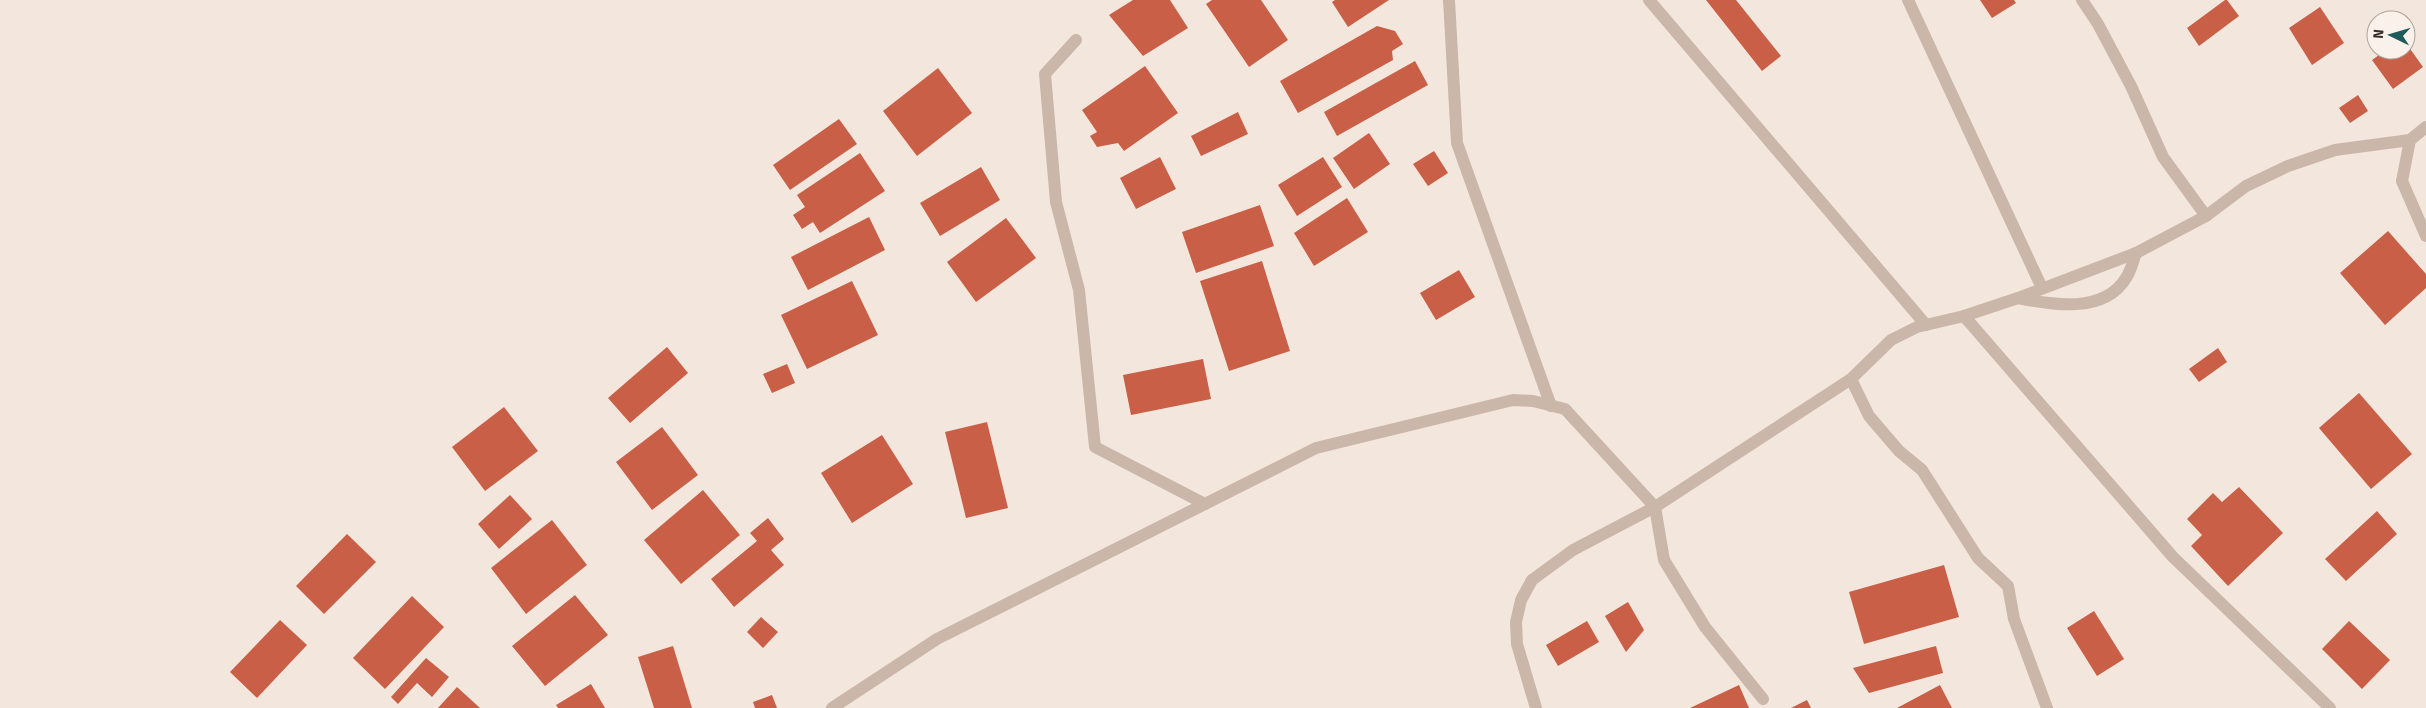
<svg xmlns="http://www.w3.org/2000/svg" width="2426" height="708" viewBox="0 0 2426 708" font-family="'Fira Sans',sans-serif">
	<rect width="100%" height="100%" fill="#f3e7dd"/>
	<g fill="#c85f46">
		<path d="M 1133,0 L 1170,0 L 1188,28 L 1143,56 L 1109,15 Z"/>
		<path d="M 1212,0 L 1261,0 L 1288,40 L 1249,67 L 1206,4 Z"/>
		<path d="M 1335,0 L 1389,0 L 1348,27 L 1332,2 Z"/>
		<path d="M 1706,0 L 1736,0 L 1781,56 L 1762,71 Z"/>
		<path d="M 1980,0 L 2014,0 L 2016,3 L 1992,18 Z"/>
		<path d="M 2225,0 L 2227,0 L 2239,16 L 2199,46 L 2187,28 Z"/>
		<path d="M 2320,7 L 2344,43 L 2312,65 L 2289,28 Z"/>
		<path d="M 1377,26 L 1395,31 L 1403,44 L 1392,51 L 1393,60 L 1298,113 L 1280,81 Z"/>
		<path d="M 2406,43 L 2423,67 L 2393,89 L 2372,60 L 2386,50 L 2406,50 Z"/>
		<path d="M 1415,61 L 1428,85 L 1337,136 L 1324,112 Z"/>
		<path d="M 1145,66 L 1178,113 L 1124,151 L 1118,143 L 1097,147 L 1090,136 L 1097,132 L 1082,110 Z"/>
		<path d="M 938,68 L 972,113 L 917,156 L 883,111 Z"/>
		<path d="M 2358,95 L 2368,111 L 2350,123 L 2339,108 Z"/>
		<path d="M 1238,112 L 1248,134 L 1201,156 L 1191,136 Z"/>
		<path d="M 839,119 L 857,144 L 790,190 L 773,165 Z"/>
		<path d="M 1369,133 L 1390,164 L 1354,189 L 1333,158 Z"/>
		<path d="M 1434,151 L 1448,173 L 1428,186 L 1413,164 Z"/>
		<path d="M 860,153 L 885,191 L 820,233 L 813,222 L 802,229 L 793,215 L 805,207 L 797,195 Z"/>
		<path d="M 1160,157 L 1176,189 L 1136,209 L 1120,178 Z"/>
		<path d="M 1323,157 L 1342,187 L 1297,216 L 1278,185 Z"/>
		<path d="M 981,167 L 1000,200 L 940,236 L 920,203 Z"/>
		<path d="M 1347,198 L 1368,232 L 1314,266 L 1294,233 Z"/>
		<path d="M 1260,205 L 1274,246 L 1196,273 L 1182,232 Z"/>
		<path d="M 869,217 L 885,250 L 808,290 L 791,257 Z"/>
		<path d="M 1006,218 L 1036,258 L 976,302 L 947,262 Z"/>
		<path d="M 2388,231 L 2426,274 L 2426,288 L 2385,325 L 2340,273 Z"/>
		<path d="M 1262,261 L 1290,351 L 1229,371 L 1200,281 Z"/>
		<path d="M 1459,270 L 1475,297 L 1436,320 L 1420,293 Z"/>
		<path d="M 852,281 L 878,335 L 807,369 L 781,315 Z"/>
		<path d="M 667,347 L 688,373 L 630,423 L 608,398 Z"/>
		<path d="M 2218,348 L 2227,362 L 2199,382 L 2189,369 Z"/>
		<path d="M 1203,359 L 1211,399 L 1131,415 L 1123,375 Z"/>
		<path d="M 787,364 L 795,383 L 772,393 L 763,374 Z"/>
		<path d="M 2359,393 L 2412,454 L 2371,489 L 2319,428 Z"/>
		<path d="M 504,407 L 538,451 L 485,491 L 452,447 Z"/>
		<path d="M 987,422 L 1008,508 L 966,518 L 945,432 Z"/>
		<path d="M 662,427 L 698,475 L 652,510 L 616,462 Z"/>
		<path d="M 882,435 L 913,484 L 852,523 L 821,473 Z"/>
		<path d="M 2239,487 L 2283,533 L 2228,586 L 2191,546 L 2202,535 L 2187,519 L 2213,493 L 2222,502 Z"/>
		<path d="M 703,490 L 740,535 L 681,584 L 644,540 Z"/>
		<path d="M 510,495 L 532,519 L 499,549 L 478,524 Z"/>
		<path d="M 2377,511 L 2397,534 L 2346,581 L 2325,559 Z"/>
		<path d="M 768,518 L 784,539 L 771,550 L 784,565 L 734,607 L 711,579 L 757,541 L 750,533 Z"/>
		<path d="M 552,520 L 587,565 L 526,614 L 491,568 Z"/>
		<path d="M 347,534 L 376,562 L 324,614 L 296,586 Z"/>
		<path d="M 1944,565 L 1959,617 L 1864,644 L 1849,592 Z"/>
		<path d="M 575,595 L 608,635 L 545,686 L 512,646 Z"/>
		<path d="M 412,596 L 444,627 L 385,689 L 353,658 Z"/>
		<path d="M 1628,602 L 1644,630 L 1626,652 L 1605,616 Z"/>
		<path d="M 2094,611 L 2124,659 L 2097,676 L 2067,628 Z"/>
		<path d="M 761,617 L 778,632 L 763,648 L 747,632 Z"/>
		<path d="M 280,620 L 307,645 L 257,698 L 230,672 Z"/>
		<path d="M 1587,621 L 1599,642 L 1558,666 L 1546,645 Z"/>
		<path d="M 2349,621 L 2390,660 L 2362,689 L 2322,649 Z"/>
		<path d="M 673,646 L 692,708 L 654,708 L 638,657 Z"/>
		<path d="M 1936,646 L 1943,673 L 1869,693 L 1853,668 Z"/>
		<path d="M 426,658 L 449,677 L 432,697 L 417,683 L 398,704 L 391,697 Z"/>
		<path d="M 591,684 L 605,708 L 558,708 L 556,705 Z"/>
		<path d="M 1739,685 L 1749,708 L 1690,708 Z"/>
		<path d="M 1940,685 L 1952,708 L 1897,708 Z"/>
		<path d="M 457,687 L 480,708 L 438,708 Z"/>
		<path d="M 772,695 L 777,708 L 755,708 L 753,702 Z"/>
		<path d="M 1807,700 L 1811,708 L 1791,708 Z"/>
	</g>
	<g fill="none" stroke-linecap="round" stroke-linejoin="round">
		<g stroke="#cbb7a9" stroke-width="12">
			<path d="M 1449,0 L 1457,143 L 1551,406"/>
			<path d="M 1649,0 L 1926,325"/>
			<path d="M 1908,0 L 2042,288"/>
			<path d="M 2082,0 L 2098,24 L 2131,86 L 2163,157 L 2206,216"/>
			<path d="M 1076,40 L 1045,74 L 1056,202 L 1079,290 L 1095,447 L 1205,504"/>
			<path d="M 2410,140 L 2402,181 L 2426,236"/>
			<path d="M 2018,298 C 2052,305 2104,314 2126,278 C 2131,271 2133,261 2136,253"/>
			<path d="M 1964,316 L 2173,557 L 2330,708"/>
			<path d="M 1851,379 L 1869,416 L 1899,451 L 1922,470 L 1978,558 L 2008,586 L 2014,619 L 2047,708"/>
			<path d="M 832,708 L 937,639 L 1316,448 L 1513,400 L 1533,401 L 1565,409 L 1655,507 L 1664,560 L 1705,627 L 1763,699"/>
			<path d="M 1536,708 L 1517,644 L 1516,622 L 1521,600 L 1532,580 L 1573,550 L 1655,507 L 1851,379 L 1891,340 L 1917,327 L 1964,316 L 2018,298 L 2136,253 L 2206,216 L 2246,186 L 2288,166 L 2335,150 L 2410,140 L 2426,127"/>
		</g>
	</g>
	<g transform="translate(2391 35) rotate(275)"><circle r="24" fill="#faf2ea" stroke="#aca39d"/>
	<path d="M0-4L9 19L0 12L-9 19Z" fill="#1d5a5b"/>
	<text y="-8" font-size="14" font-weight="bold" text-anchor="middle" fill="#382d29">N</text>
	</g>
</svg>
